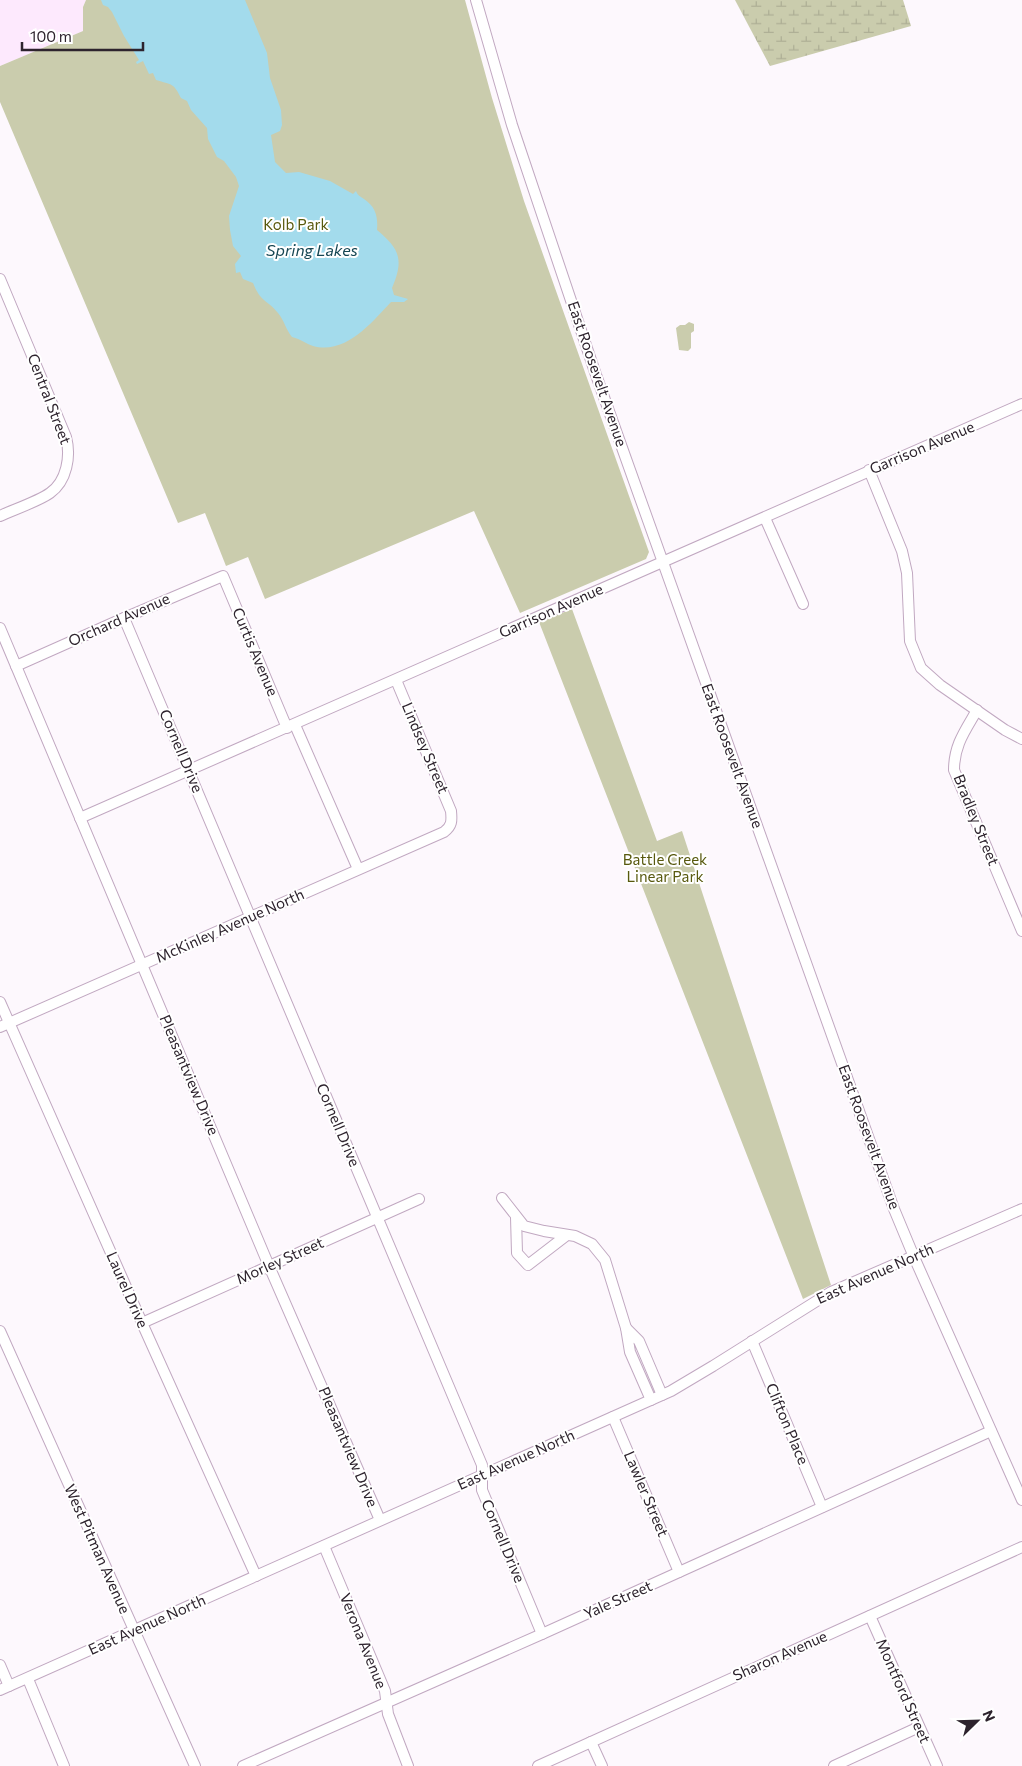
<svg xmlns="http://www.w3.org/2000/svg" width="1022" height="1766" viewBox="0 0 1022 1766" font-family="Commissioner,sans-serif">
	<defs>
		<pattern id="wetland-marsh" width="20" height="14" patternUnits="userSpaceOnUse" patternTransform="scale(1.25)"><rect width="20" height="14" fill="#caccad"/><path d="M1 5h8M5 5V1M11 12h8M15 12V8" fill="none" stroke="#aeaf95"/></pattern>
	</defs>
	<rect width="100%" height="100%" fill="#fdf8fd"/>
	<path fill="#fde9fd" d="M 0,0 L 86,0 L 83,7 L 83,31 L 0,66 Z"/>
	<path fill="url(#wetland-marsh)" d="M 735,0 L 903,0 L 911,26 L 770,66 Z"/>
	<g fill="#caccad">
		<path d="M 86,0 L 465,0 L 492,98 L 524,201 L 649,552 L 646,559 L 520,613 L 474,511 L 265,599 L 248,557 L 226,566 L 205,513 L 178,523 L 0,102 L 0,66 L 83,31 L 83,7 Z"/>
		<path d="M 689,322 L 694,324 L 694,331 L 691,333 L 691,348 L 688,351 L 679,350 L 676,328 L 680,325 L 685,325 Z"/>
		<path d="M 572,609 L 657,841 L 682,831 L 831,1285 L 803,1299 L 539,622 Z"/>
	</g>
	<path fill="#a3dbec" d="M 101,0 L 245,0 L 267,53 L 270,78 L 281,110 L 282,125 L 280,131 L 271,135 L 275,162 L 286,173 L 299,172 L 330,181 L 353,194 L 356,191 C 358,196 360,196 364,199 C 376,207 378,217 377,230 C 400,249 404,260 392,288 L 394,295 L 408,299 L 404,302 L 391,302 C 372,322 346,355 313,346 C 306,344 301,339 292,337 C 286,330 284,320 278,313 C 267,299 261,303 253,283 L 243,279 L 240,272 L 236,273 L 235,264 L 241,256 L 233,246 L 230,230 L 229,216 L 239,186 L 236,177 L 224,161 L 217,157 L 208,139 L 207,128 L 191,110 L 187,101 L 181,98 C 173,82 172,85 156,80 L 153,73 L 149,74 L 143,61 L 137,64 L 136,62 L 139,60 L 124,36 L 112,12 L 108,7 L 103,5 Z"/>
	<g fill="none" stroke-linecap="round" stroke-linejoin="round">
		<g stroke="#c1a8c1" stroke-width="12">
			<g id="minor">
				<path d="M 476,0 L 512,125 L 595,372 L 894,1209 L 914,1257 L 1022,1500"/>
				<path d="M 0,279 L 66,437 C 71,456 67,481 50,493 C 39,501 13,510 0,516"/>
				<path d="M 869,470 L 902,551 L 907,573 L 910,641 L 921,668 L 940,685 L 1005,730 L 1022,739"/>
				<path d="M 765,518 L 803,604"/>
				<path d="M 124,618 L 482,1465 L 482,1490 L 542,1634"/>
				<path d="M 0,628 L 269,1266 L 380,1520"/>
				<path d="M 16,666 L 124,618 L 223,576 L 287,728"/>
				<path d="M 977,710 C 965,731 954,745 954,770 L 1022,931"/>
				<path d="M 295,725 L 358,869"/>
				<path d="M 80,818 L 1022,404"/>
				<path d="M 0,1002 L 142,1323 L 256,1576"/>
				<path d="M 0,1027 L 444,832 C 452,826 452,821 451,811 L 396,680"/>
				<path d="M 502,1198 L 524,1226 L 544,1231 L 575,1236 L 592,1244 L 605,1260 L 626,1328"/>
				<path d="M 516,1217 L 517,1253 L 528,1265 L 567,1235"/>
				<path d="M 142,1323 L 419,1199"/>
				<path d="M 0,1331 L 195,1766"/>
				<path d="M 752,1341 L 822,1507"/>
				<path d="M 651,1400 L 630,1352 L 626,1328 L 639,1341 L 662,1395"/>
				<path d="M 613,1417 L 679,1572"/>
				<path d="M 324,1546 L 385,1691 L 388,1714 L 408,1766"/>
				<path d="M 870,1616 L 937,1766"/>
				<path d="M 0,1665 L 9,1686"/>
				<path d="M 28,1679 L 64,1766"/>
				<path d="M 0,1690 L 635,1407 L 671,1391 L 713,1366 L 831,1292 L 1022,1209"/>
				<path d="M 591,1742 L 602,1766"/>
				<path d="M 243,1766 L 542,1634 L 991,1431"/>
				<path d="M 538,1766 L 1022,1547"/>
				<path d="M 834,1766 L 919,1727"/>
			</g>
		</g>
		<use href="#minor" stroke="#fff" stroke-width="10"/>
	</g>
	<g text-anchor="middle" stroke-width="4" stroke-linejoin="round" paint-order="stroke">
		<g font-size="15" fill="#58590e" stroke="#fff">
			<text x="296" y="230">Kolb Park</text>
			<text x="665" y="865">Battle Creek<tspan x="665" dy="17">Linear Park</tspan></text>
		</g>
		<g font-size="15" fill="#2d232d" stroke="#fff">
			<text transform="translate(597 374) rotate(71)" y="5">East Roosevelt Avenue</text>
			<text transform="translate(49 399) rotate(69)" y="5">Central Street</text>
			<text transform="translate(922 448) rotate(-23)" y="5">Garrison Avenue</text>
			<text transform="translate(551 611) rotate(-24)" y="5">Garrison Avenue</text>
			<text transform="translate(119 620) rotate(-24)" y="5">Orchard Avenue</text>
			<text transform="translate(255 652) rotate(67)" y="5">Curtis Avenue</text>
			<text transform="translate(425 748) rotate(67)" y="5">Lindsey Street</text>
			<text transform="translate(181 751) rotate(67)" y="5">Cornell Drive</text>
			<text transform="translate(732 756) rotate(70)" y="5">East Roosevelt Avenue</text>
			<text transform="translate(976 820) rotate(68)" y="5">Bradley Street</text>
			<text transform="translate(230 926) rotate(-24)" y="5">McKinley Avenue North</text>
			<text transform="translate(189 1075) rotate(67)" y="5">Pleasantview Drive</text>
			<text transform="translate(338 1125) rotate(67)" y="5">Cornell Drive</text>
			<text transform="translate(869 1137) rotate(70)" y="5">East Roosevelt Avenue</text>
			<text transform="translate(280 1261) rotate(-24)" y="5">Morley Street</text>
			<text transform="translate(875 1274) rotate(-24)" y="5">East Avenue North</text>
			<text transform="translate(127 1290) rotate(66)" y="5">Laurel Drive</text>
			<text transform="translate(787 1424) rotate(67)" y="5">Clifton Place</text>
			<text transform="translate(348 1447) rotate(67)" y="5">Pleasantview Drive</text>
			<text transform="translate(516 1460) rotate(-24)" y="5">East Avenue North</text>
			<text transform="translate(646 1494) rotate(67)" y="5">Lawler Street</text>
			<text transform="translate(503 1541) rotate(67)" y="5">Cornell Drive</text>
			<text transform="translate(97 1549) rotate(66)" y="5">West Pitman Avenue</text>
			<text transform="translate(618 1600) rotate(-24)" y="5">Yale Street</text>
			<text transform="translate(147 1625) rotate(-24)" y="5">East Avenue North</text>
			<text transform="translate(363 1641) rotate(68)" y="5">Verona Avenue</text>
			<text transform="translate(780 1656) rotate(-24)" y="5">Sharon Avenue</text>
			<text transform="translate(903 1691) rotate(66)" y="5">Montford Street</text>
		</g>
		<g font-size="16" font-style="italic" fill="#154653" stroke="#fff">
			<text x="312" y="256">Spring Lakes</text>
		</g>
	</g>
	<g transform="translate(977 1721) rotate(67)" stroke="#ffffff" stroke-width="4" paint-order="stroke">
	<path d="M0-4L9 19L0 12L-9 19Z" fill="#2d232d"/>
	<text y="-8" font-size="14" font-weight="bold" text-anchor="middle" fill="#2d232d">N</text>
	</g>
	<path d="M22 42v8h121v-8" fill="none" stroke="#2d232d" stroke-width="2.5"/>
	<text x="30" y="42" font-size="15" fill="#2d232d" stroke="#ffffff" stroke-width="4" paint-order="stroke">100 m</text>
</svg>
